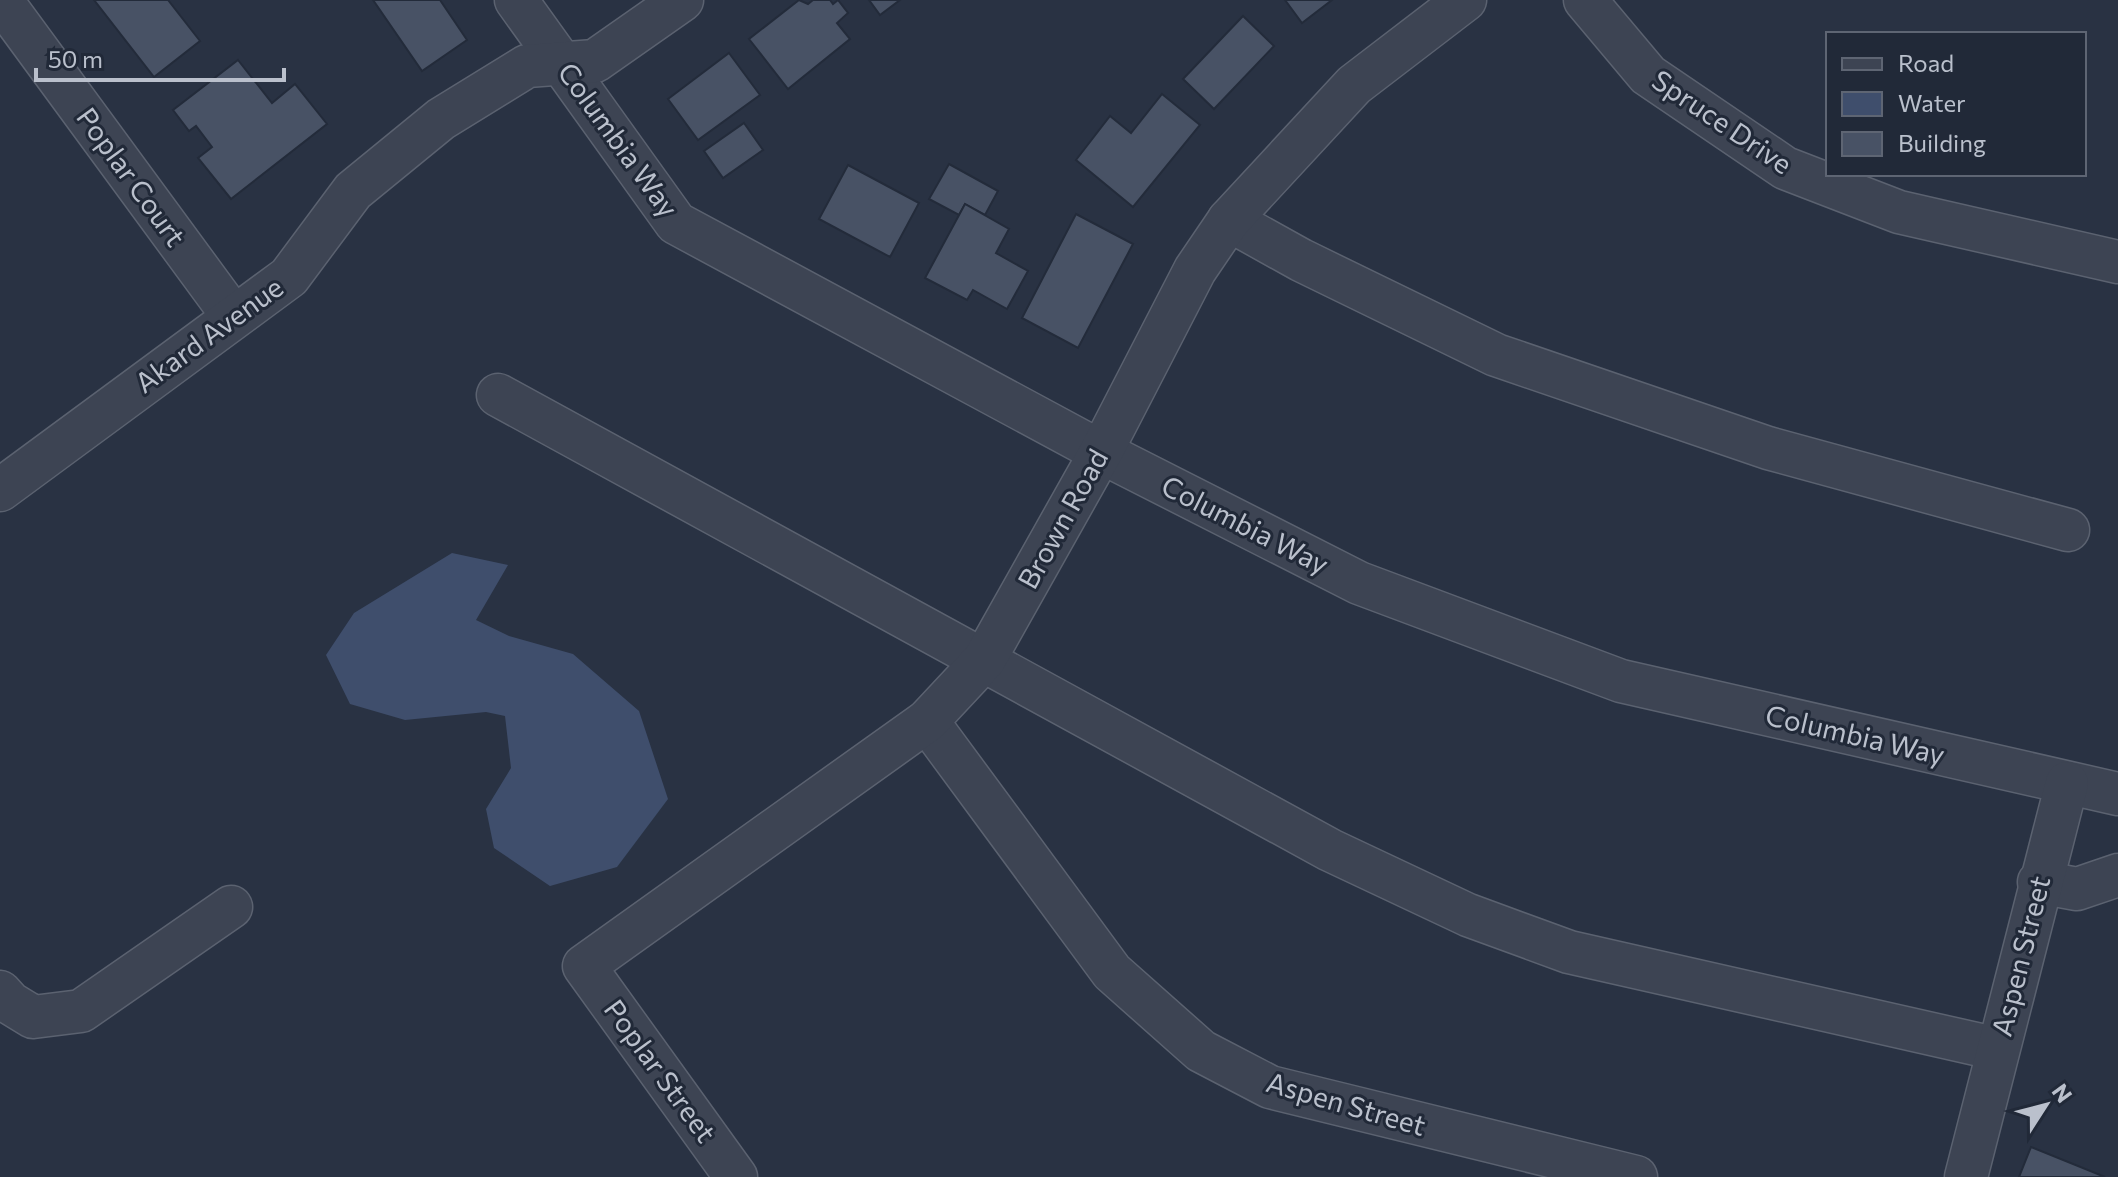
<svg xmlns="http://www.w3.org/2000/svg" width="2118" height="1177" viewBox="0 0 2118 1177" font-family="Commissioner,sans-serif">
	<rect width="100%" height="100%" fill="#293243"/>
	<path fill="#3f4e6c" d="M 452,553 L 508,565 L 476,620 L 509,636 L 573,654 L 639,711 L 668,799 L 617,867 L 550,886 L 494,848 L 486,809 L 511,768 L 505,716 L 486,712 L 405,720 L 350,704 L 326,655 L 354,613 Z"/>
	<g fill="#485265" stroke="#232b3a" stroke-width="2">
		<path d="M 94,0 L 168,0 L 200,41 L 154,77 Z"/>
		<path d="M 373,0 L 440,0 L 467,40 L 422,71 Z"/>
		<path d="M 799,0 L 808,4 L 813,0 L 830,0 L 833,4 L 838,0 L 848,13 L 837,23 L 850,39 L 788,89 L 749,39 Z"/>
		<path d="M 869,0 L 900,0 L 880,15 Z"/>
		<path d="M 1285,0 L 1332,0 L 1302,23 Z"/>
		<path d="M 1243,16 L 1274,46 L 1214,109 L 1183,79 Z"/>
		<path d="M 729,53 L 760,95 L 698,140 L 668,99 Z"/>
		<path d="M 238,60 L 272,103 L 295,84 L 327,124 L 231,199 L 198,158 L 212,147 L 196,126 L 189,131 L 173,110 Z"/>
		<path d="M 1162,94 L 1200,125 L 1133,207 L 1076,160 L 1110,116 L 1131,133 Z"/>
		<path d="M 744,123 L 763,150 L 723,178 L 704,151 Z"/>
		<path d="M 949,164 L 998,191 L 985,215 L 965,204 L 959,215 L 929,199 Z"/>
		<path d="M 848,165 L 919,203 L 890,257 L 819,219 Z"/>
		<path d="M 965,204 L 1009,229 L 996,253 L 1028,271 L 1007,309 L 973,290 L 967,300 L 925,278 Z"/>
		<path d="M 1076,214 L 1133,244 L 1078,348 L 1022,318 Z"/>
		<path d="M 2031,1147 L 2105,1177 L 2019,1177 Z"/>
	</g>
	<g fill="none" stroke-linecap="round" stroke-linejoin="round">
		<g stroke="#5b6270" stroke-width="45">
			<g id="minor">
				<path d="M 1,0 L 233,316"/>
				<path d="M 516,0 L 676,223 L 1101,452 L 1359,583 L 1621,681 L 2118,794"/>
				<path d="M 1585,0 L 1648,75 L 1785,168 L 1899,212 L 2118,262"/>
				<path d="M 1229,220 L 1301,260 L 1496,355 L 1768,448 L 2068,530"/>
				<path d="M 498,395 L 1330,850 L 1468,915 L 1569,952 L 1998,1049"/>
				<path d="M 0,490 L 289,277 L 353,191 L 441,119 L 527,66 L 595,61 L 682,0"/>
				<path d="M 927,721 L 1112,972 L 1201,1051 L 1270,1087 L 1636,1177"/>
				<path d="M 2039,882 L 2077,889 L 2118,875"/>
				<path d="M 0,992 L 10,1003 L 33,1017 L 81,1011 L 231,907"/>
				<path d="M 736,1177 L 584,966 L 927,721 L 984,660 L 1101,452 L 1195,270 L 1229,220 L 1354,85 L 1465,0"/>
				<path d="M 1966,1177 L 2067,783"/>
			</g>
		</g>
		<use href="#minor" stroke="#3d4453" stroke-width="42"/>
	</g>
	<g text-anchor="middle" stroke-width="6" stroke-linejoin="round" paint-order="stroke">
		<g font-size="28" fill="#bac0cc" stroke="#212938">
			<text transform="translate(1722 122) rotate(34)" y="10">Spruce Drive</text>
			<text transform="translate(618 140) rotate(54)" y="10">Columbia Way</text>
			<text transform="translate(131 177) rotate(54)" y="10">Poplar Court</text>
			<text transform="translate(209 335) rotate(-36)" y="10">Akard Avenue</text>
			<text transform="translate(1063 519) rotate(-61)" y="10">Brown Road</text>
			<text transform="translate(1245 525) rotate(27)" y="10">Columbia Way</text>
			<text transform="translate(1855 735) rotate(13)" y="10">Columbia Way</text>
			<text transform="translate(2021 956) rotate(-76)" y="10">Aspen Street</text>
			<text transform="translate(660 1071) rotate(54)" y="10">Poplar Street</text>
			<text transform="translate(1346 1104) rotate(16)" y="10">Aspen Street</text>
		</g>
	</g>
	<rect x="1826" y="32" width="260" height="144" fill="#212938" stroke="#5e6573" stroke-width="2"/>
	<rect x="1842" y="58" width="40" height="12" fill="#3d4453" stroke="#5e6573" stroke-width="2"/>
	<text x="1898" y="72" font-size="24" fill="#bac0cc">Road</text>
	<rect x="1842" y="92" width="40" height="24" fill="#3f4e6c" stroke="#5e6573" stroke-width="2"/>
	<text x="1898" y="112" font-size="24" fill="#bac0cc">Water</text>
	<rect x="1842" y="132" width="40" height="24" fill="#485265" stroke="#5e6573" stroke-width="2"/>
	<text x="1898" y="152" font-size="24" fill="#bac0cc">Building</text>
	<g transform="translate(2046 1105) rotate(54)" stroke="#212938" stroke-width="6" paint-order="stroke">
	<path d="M0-6L14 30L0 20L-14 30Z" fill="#bac0cc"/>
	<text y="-12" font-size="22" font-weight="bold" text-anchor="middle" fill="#bac0cc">N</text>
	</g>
	<path d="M36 68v12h248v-12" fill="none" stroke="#bac0cc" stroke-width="4"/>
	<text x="48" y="68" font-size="24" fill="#bac0cc" stroke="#212938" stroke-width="6" paint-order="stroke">50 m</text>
</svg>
